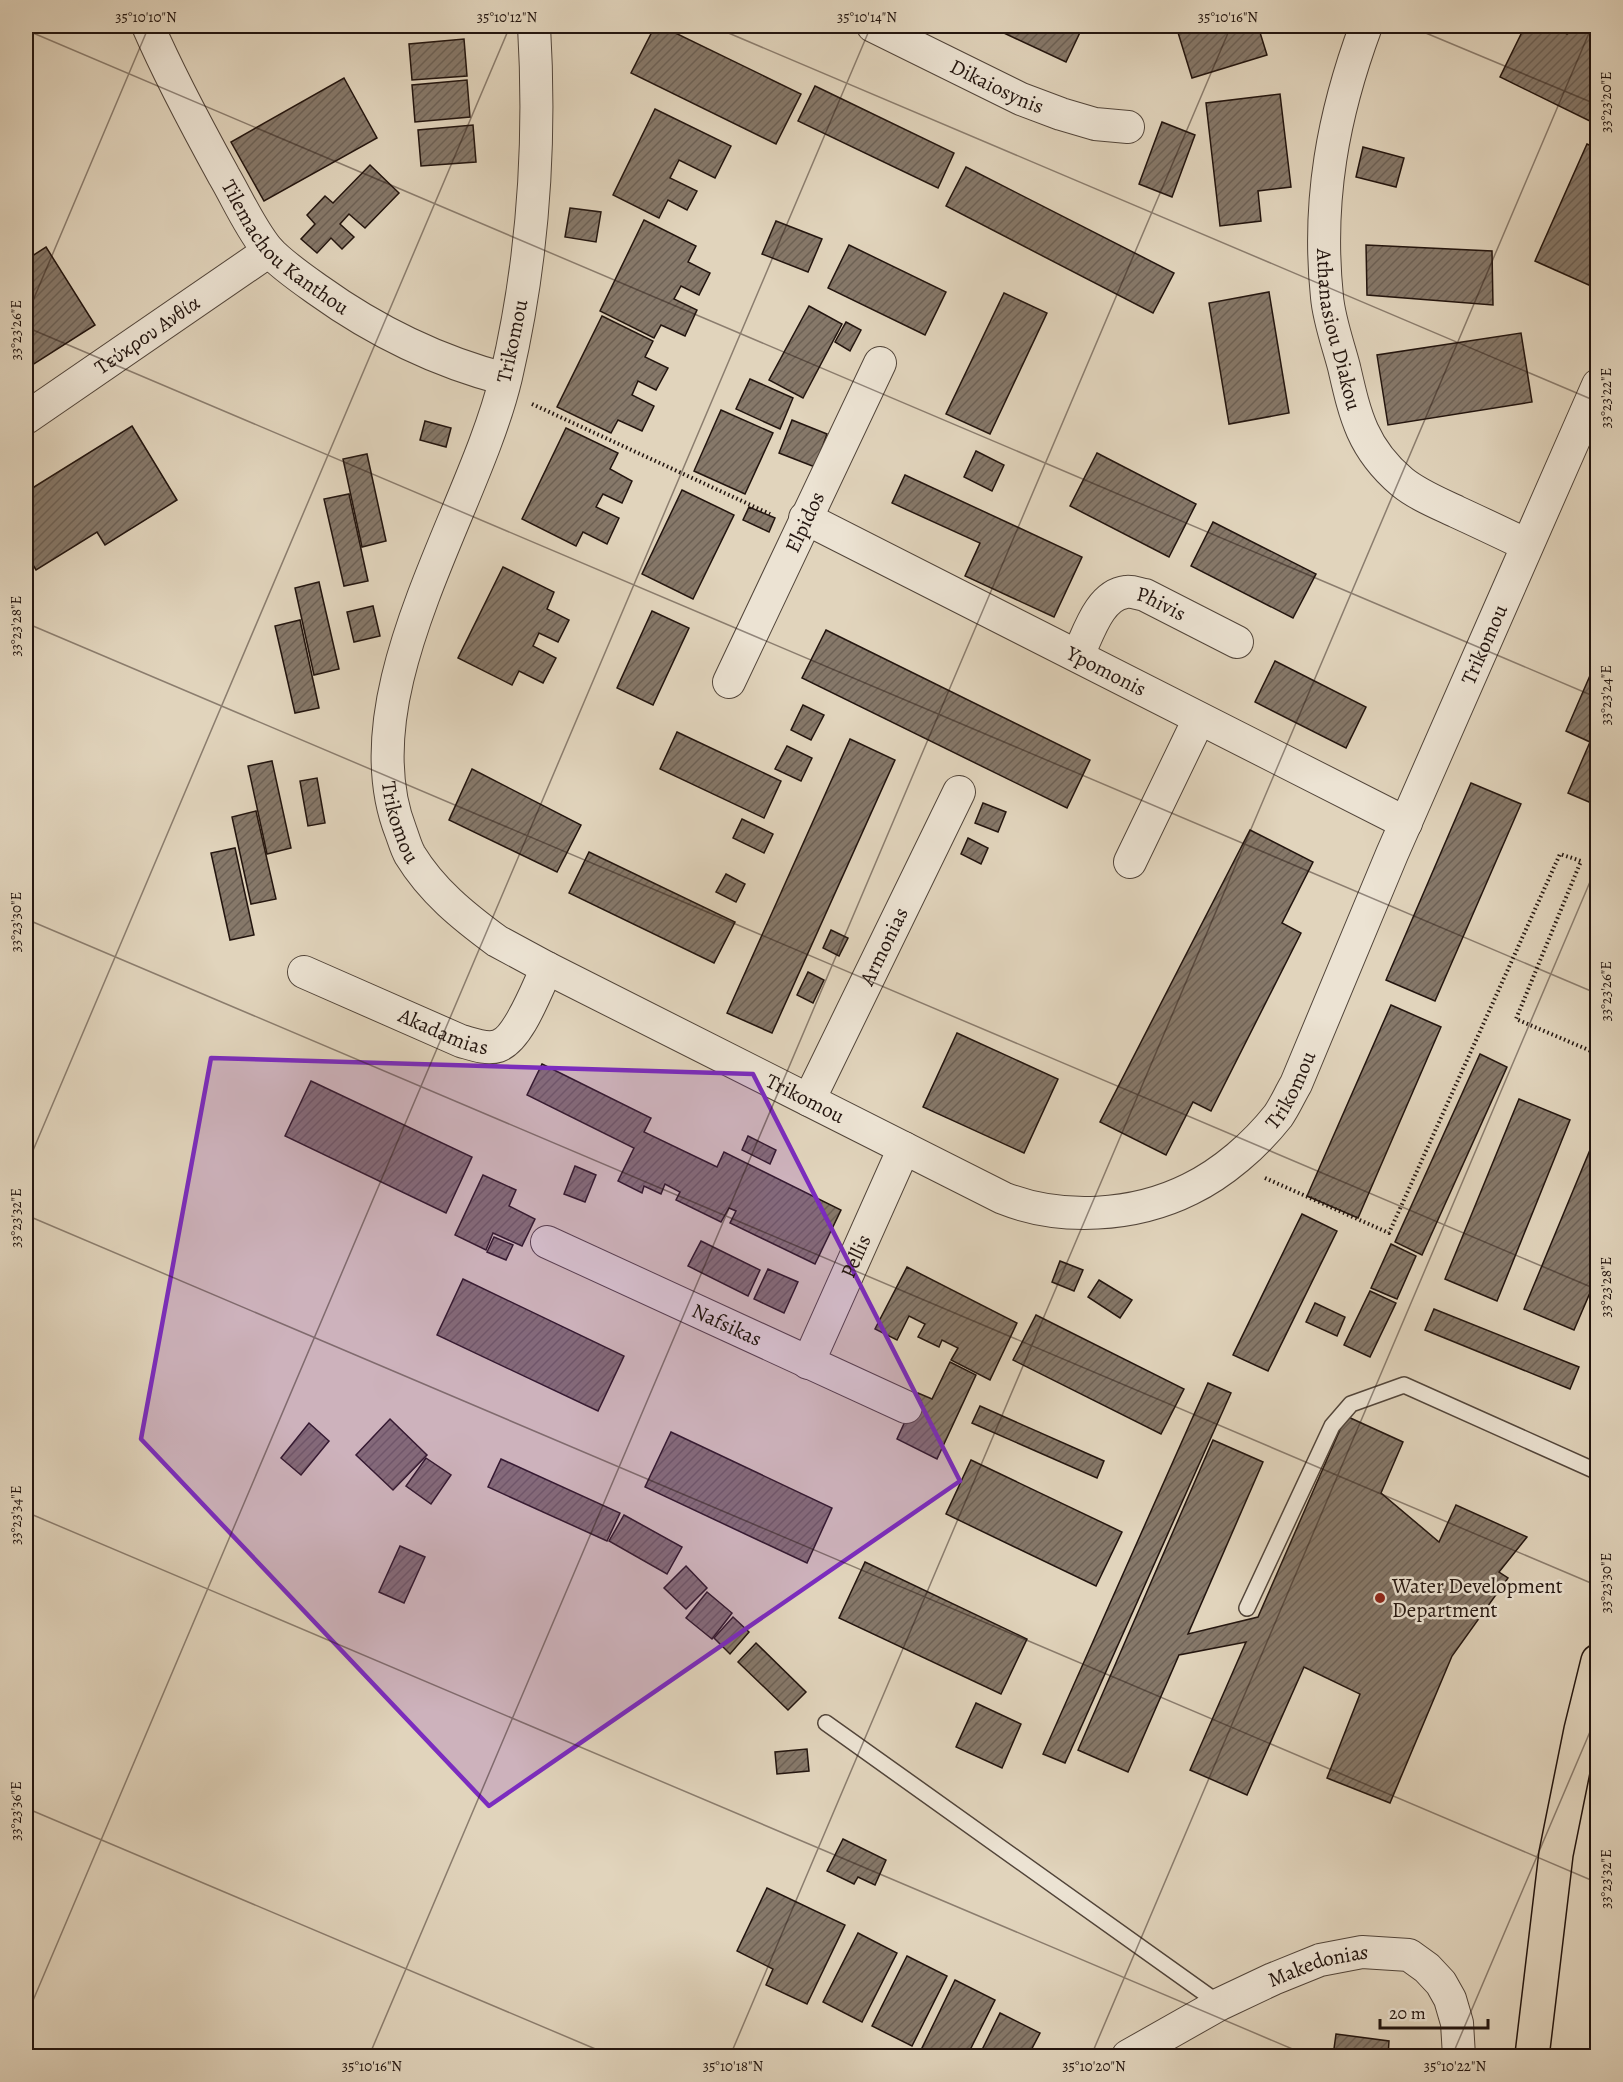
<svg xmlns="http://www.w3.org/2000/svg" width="1623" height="2082" viewBox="0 0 1623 2082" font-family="Alegreya,serif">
	<defs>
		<pattern id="building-hatch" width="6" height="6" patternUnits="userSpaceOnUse" patternTransform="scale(1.5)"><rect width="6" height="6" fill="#867869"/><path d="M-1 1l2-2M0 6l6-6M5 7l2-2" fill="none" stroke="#6d6155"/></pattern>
	</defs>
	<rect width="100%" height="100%" fill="#e1d4bc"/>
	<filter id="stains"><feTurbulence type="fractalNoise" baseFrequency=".00333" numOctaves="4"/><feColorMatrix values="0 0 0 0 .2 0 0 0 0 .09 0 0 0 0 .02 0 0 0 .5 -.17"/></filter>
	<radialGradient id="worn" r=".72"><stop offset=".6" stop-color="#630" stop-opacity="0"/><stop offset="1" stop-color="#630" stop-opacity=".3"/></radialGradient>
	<g fill="url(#building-hatch)" stroke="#23150f" stroke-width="1.5">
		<path d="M 655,26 L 661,26 L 801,94 L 776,144 L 631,73 Z"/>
		<path d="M 989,26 L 1083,26 L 1066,62 Z"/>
		<path d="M 1176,26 L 1258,26 L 1267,55 L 1192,78 Z"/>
		<path d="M 1525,26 L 1550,26 L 1567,34 L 1571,26 L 1598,26 L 1598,125 L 1500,77 Z"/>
		<path d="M 464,39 L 467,76 L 412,80 L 409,44 Z"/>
		<path d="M 344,78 L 377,138 L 264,201 L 231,142 Z"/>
		<path d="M 467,80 L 470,117 L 415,122 L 412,85 Z"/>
		<path d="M 815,86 L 954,153 L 938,188 L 798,121 Z"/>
		<path d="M 1280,94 L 1291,187 L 1258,191 L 1261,221 L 1220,226 L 1206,103 Z"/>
		<path d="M 655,109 L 731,146 L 715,178 L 679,160 L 670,178 L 697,191 L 687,210 L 668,200 L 659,218 L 613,195 Z"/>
		<path d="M 1162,122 L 1195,135 L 1172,197 L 1139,184 Z"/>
		<path d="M 473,125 L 476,162 L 421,166 L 418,130 Z"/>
		<path d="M 1587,144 L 1598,149 L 1598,271 L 1591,286 L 1535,261 Z"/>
		<path d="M 1363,147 L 1404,158 L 1396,187 L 1356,177 Z"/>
		<path d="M 370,165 L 399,193 L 365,228 L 349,214 L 340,224 L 354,237 L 342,249 L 331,238 L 317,253 L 301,239 L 315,224 L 307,215 L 325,196 L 333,203 Z"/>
		<path d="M 966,167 L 1174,273 L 1153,313 L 946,206 Z"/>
		<path d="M 570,208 L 601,212 L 596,242 L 565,237 Z"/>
		<path d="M 644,220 L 696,246 L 688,262 L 710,273 L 699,295 L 681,286 L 674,299 L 697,310 L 685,336 L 661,325 L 654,338 L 600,311 Z"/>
		<path d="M 776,221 L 822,239 L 808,272 L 762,254 Z"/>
		<path d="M 849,245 L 946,292 L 925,335 L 828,288 Z"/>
		<path d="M 1366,245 L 1492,251 L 1493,305 L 1367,295 Z"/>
		<path d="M 46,247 L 95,325 L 26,369 L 26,260 Z"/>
		<path d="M 1269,292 L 1289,413 L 1229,424 L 1209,303 Z"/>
		<path d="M 1004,293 L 1047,313 L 990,434 L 946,414 Z"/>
		<path d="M 809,306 L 842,324 L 803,398 L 769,380 Z"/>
		<path d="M 602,316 L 653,341 L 645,357 L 668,368 L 656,390 L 638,381 L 632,395 L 654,406 L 642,431 L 618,420 L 611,433 L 557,407 Z"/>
		<path d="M 846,322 L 861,330 L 850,351 L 835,342 Z"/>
		<path d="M 1521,333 L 1532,402 L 1388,425 L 1377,355 Z"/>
		<path d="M 750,379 L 793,398 L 780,429 L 736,409 Z"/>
		<path d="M 721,410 L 773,433 L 745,494 L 694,471 Z"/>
		<path d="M 792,420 L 827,434 L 815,467 L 779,453 Z"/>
		<path d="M 425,421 L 451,428 L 446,447 L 420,440 Z"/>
		<path d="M 132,426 L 177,500 L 105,545 L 97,532 L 36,570 L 26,553 L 26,492 Z"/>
		<path d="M 566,428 L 618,453 L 610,469 L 632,481 L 622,503 L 603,494 L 596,507 L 619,518 L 607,544 L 583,532 L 576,546 L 522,519 Z"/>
		<path d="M 976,451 L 1004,465 L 992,491 L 964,477 Z"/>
		<path d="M 1097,453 L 1196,504 L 1169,557 L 1070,506 Z"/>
		<path d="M 367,454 L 386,541 L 362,547 L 343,459 Z"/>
		<path d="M 905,475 L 1082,557 L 1054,617 L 965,576 L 980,543 L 892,503 Z"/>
		<path d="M 682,490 L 734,515 L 693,599 L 642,574 Z"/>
		<path d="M 349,494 L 368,581 L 344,586 L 324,499 Z"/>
		<path d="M 749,507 L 775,518 L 769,532 L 743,520 Z"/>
		<path d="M 1213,522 L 1316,574 L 1293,618 L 1191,566 Z"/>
		<path d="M 503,567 L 554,592 L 547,609 L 569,620 L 558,642 L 539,633 L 533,646 L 556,658 L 543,683 L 519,671 L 512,685 L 458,658 Z"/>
		<path d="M 319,582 L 339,669 L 314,675 L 295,588 Z"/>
		<path d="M 373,606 L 380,636 L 354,642 L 347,612 Z"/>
		<path d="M 652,611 L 689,628 L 653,705 L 617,688 Z"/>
		<path d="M 300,620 L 319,708 L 295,713 L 275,626 Z"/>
		<path d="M 826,630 L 1090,760 L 1067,808 L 802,678 Z"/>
		<path d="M 1598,657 L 1598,783 L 1589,802 L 1568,793 L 1590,742 L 1566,731 Z"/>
		<path d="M 1275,661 L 1366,707 L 1346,748 L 1255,702 Z"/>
		<path d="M 803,705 L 824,715 L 811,740 L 791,730 Z"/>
		<path d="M 677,732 L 781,781 L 764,818 L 660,769 Z"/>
		<path d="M 850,739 L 895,760 L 772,1033 L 727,1013 Z"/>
		<path d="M 787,746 L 812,758 L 801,781 L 775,769 Z"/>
		<path d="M 272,761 L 291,848 L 267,854 L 248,766 Z"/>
		<path d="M 472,769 L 581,825 L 557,872 L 449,820 Z"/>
		<path d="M 317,778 L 325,823 L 308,826 L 300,781 Z"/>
		<path d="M 1471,783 L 1521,804 L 1435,1001 L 1386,980 Z"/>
		<path d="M 983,803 L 1006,812 L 998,832 L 975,823 Z"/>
		<path d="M 256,811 L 276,899 L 251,904 L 232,817 Z"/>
		<path d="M 742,819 L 773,834 L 764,853 L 733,838 Z"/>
		<path d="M 1250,830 L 1313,862 L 1282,923 L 1301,933 L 1211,1111 L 1193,1102 L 1166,1155 L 1100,1122 Z"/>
		<path d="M 968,838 L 988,848 L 981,864 L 961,854 Z"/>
		<path d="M 235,848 L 254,935 L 230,940 L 211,853 Z"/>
		<path d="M 589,852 L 735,922 L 714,963 L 569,893 Z"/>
		<path d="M 726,874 L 745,884 L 736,902 L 716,892 Z"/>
		<path d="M 831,930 L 848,938 L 839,956 L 823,948 Z"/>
		<path d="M 808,972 L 824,980 L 813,1003 L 797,995 Z"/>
		<path d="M 1391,1005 L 1441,1027 L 1358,1218 L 1307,1196 Z"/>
		<path d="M 957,1033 L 1058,1079 L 1024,1153 L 923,1107 Z"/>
		<path d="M 1480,1054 L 1507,1067 L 1422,1255 L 1395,1242 Z"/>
		<path d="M 542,1064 L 651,1118 L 644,1132 L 717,1167 L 724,1152 L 841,1210 L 815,1264 L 730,1223 L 736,1211 L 729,1208 L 721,1222 L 676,1200 L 680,1192 L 665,1184 L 661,1194 L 644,1186 L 642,1193 L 618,1181 L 634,1148 L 527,1095 Z"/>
		<path d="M 311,1081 L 472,1157 L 446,1213 L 285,1136 Z"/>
		<path d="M 1519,1099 L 1570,1120 L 1497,1301 L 1445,1279 Z"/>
		<path d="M 1597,1133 L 1598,1274 L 1574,1330 L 1524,1309 Z"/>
		<path d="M 748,1136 L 776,1150 L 770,1164 L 742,1150 Z"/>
		<path d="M 575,1166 L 596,1175 L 585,1202 L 564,1194 Z"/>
		<path d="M 483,1175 L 516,1190 L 509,1206 L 535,1219 L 522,1246 L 493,1233 L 486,1250 L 455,1235 Z"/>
		<path d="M 1302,1214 L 1337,1231 L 1268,1371 L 1233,1355 Z"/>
		<path d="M 494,1237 L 513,1245 L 506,1260 L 487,1252 Z"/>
		<path d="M 701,1241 L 760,1270 L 748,1296 L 688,1266 Z"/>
		<path d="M 1391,1244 L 1416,1256 L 1397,1299 L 1371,1288 Z"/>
		<path d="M 1060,1261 L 1083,1270 L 1074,1291 L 1052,1282 Z"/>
		<path d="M 907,1267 L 1017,1323 L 990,1380 L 951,1360 L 958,1348 L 942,1340 L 939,1347 L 918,1337 L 925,1324 L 909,1316 L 897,1340 L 875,1329 Z"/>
		<path d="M 768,1269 L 798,1282 L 784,1313 L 754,1299 Z"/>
		<path d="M 463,1279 L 624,1356 L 598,1411 L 437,1335 Z"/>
		<path d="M 1099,1280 L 1132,1300 L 1120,1318 L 1088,1297 Z"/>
		<path d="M 1370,1291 L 1396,1303 L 1370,1357 L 1344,1345 Z"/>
		<path d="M 1315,1303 L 1345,1317 L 1337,1336 L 1306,1322 Z"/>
		<path d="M 1434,1309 L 1579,1367 L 1570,1389 L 1425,1330 Z"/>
		<path d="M 1036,1315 L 1184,1389 L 1161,1434 L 1013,1360 Z"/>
		<path d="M 950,1362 L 976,1375 L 937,1459 L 897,1439 L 918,1393 L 932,1399 Z"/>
		<path d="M 1208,1383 L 1231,1393 L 1065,1763 L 1043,1754 Z"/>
		<path d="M 980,1406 L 1104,1461 L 1097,1478 L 972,1423 Z"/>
		<path d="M 1346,1416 L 1403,1442 L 1381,1493 L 1439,1542 L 1456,1505 L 1527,1537 L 1499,1572 L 1508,1578 L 1452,1656 L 1390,1803 L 1327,1778 L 1360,1694 L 1304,1667 L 1247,1795 L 1190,1770 L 1246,1642 L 1179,1655 L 1128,1772 L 1078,1750 L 1213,1440 L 1263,1462 L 1188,1634 L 1258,1617 Z"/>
		<path d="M 390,1419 L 427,1455 L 393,1490 L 356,1455 Z"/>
		<path d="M 309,1423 L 329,1441 L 301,1475 L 281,1458 Z"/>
		<path d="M 671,1432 L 832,1508 L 807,1563 L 645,1487 Z"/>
		<path d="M 426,1458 L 451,1475 L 431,1504 L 406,1486 Z"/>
		<path d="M 501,1459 L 620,1513 L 607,1541 L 488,1487 Z"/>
		<path d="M 971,1460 L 1122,1532 L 1096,1586 L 946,1514 Z"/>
		<path d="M 624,1515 L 682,1547 L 667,1574 L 609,1541 Z"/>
		<path d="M 400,1546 L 425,1557 L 404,1603 L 379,1592 Z"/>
		<path d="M 865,1562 L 1027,1639 L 1001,1694 L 839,1618 Z"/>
		<path d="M 686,1566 L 707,1588 L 686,1609 L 664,1588 Z"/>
		<path d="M 707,1592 L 732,1613 L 712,1639 L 686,1618 Z"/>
		<path d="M 733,1617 L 749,1632 L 730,1654 L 714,1638 Z"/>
		<path d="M 756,1643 L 806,1692 L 788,1710 L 738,1662 Z"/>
		<path d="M 976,1703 L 1021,1724 L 1002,1768 L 956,1747 Z"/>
		<path d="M 807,1749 L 809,1771 L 777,1774 L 775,1752 Z"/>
		<path d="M 843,1839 L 886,1860 L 875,1885 L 858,1877 L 854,1884 L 827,1871 Z"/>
		<path d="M 767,1888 L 845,1925 L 807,2004 L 766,1985 L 773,1969 L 737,1951 Z"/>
		<path d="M 858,1933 L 897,1953 L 862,2022 L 823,2002 Z"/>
		<path d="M 907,1956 L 947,1976 L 912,2046 L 872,2026 Z"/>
		<path d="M 955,1980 L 995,2000 L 967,2056 L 934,2056 L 921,2050 Z"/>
		<path d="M 1000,2013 L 1040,2033 L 1028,2056 L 979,2056 Z"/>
		<path d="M 1597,2015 L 1598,2056 L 1590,2056 Z"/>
		<path d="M 1336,2034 L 1389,2041 L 1388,2056 L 1333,2056 Z"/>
	</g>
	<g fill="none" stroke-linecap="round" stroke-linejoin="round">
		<g stroke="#52453a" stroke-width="18">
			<g id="lane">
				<path d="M 1247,1608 L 1332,1426 L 1351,1404 L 1404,1385 L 1598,1472"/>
				<path d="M 826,1723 L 1220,2004"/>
			</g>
		</g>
		<g stroke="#52453a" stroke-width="34">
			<g id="street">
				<path id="s1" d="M 148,26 C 170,77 197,127 224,176 C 238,200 250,228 268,250 C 282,265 301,278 318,290 C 375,331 436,361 505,379"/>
				<path id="s2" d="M 534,26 C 541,143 533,262 506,377 C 474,512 346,693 401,832 C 404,840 406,848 410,855 C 432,891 463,916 497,941 L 547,968 L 1003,1198 C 1061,1221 1134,1217 1190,1189 C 1223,1173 1255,1145 1278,1116 C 1285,1106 1290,1094 1296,1084 L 1392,854 L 1598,385"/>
				<path id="s3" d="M 873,26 L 1021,99 L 1061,114 L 1095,124 L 1128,127"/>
				<path id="s4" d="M 1366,26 C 1333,115 1317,201 1327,297 C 1329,320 1338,344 1344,367 C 1355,415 1362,448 1402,482 C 1418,495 1438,503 1457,512 C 1481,523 1504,534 1527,545"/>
				<path id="s5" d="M 26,418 L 269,251"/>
				<path id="s6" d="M 805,518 L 1406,823"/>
				<path id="s7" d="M 1078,655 C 1088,635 1099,595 1126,592 C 1132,591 1139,594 1145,595 L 1237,642"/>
				<path id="s8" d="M 729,682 L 880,363"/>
				<path d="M 1130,862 L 1199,719"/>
				<path id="s9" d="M 304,972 L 461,1041 C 472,1044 486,1050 498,1046 C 519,1039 537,988 547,968"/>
				<path id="s10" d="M 809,1100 L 959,792"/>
				<path id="s11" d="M 547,1242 L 906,1407"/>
				<path id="s12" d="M 808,1363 L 904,1148"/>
				<path id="s13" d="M 1128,2056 L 1220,2004 L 1273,1979 L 1320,1960 L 1362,1952 L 1409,1955 L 1427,1968 L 1441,1983 L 1450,1999 L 1457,2023 L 1459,2056"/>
			</g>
		</g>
		<g stroke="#23150f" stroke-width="36">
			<path id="primary" d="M 1532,2056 L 1556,1854 L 1581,1730 L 1598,1661"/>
		</g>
		<g stroke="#23150f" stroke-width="4" stroke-dasharray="1.5 3" stroke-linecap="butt">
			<path d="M 532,404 L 770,514"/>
			<path d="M 1265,1178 L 1389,1233 L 1560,854 L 1581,861 L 1516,1019 L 1598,1054"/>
		</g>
		<use href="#lane" stroke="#ece3d3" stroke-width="15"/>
		<use href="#street" stroke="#ece3d3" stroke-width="32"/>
		<use href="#primary" stroke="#e1d4bc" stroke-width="33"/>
	</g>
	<path fill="#7b2cbf" fill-opacity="0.2" stroke="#7b2cbf" stroke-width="4.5" stroke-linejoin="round" d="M 211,1058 L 753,1074 L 960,1481 L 489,1806 L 141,1439 Z"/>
	<path fill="none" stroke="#23150f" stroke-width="1.5" stroke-opacity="0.45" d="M 712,26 L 1598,402M 1409,26 L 1598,105M 26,30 L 1598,698M 26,317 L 149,26M 26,327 L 1598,994M 26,623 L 1598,1290M 26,919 L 1598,1586M 26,1167 L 510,26M 26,1215 L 1598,1883M 26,1512 L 1309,2056M 26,1808 L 612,2056M 26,2017 L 871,26M 369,2056 L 1231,26M 730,2056 L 1592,26M 1091,2056 L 1598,863M 1452,2056 L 1598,1713"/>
	<circle fill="#8f2418" stroke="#ece3d3" stroke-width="2" cx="1380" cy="1598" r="6"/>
	<g text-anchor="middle" stroke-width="5" stroke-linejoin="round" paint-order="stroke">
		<g font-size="21" fill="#23150f" stroke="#ece3d3">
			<text dy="7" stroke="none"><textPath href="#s3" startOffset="138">Dikaiosynis</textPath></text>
			<text dy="7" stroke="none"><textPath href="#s1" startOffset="264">Tilemachou Kanthou</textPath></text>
			<text dy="7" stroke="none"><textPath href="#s4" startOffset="310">Athanasiou Diakou</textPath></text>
			<text dy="7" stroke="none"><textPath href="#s5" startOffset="147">Τεύκρου Ανθία</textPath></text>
			<text transform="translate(512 341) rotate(-78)" y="7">Trikomou</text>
			<text dy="7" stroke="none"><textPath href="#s8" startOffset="177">Elpidos</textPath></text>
			<text dy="7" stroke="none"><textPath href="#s7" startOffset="120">Phivis</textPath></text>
			<text dy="7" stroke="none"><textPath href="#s2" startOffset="2368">Trikomou</textPath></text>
			<text dy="7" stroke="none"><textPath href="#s6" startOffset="338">Ypomonis</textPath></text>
			<text dy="7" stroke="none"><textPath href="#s2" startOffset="820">Trikomou</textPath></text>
			<text dy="7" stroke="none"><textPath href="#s10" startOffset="171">Armonias</textPath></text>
			<text dy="7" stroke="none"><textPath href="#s9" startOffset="152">Akadamias</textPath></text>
			<text dy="7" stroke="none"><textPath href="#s2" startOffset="1882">Trikomou</textPath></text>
			<text dy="7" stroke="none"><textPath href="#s2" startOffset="1324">Trikomou</textPath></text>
			<text dy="7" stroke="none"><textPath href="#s12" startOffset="117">Pellis</textPath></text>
			<text dy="7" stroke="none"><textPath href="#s11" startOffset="198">Nafsikas</textPath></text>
			<text dy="7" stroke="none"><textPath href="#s13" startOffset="212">Makedonias</textPath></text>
		</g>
		<g font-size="21" fill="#23150f" stroke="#ece3d3" text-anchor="start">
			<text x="1392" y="1593">Water Development<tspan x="1392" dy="24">Department</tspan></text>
		</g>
	</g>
	<rect width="1623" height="2082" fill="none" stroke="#e1d4bc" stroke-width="66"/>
	<path d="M1380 2019v9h108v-9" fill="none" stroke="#23150f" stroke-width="3"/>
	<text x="1389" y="2019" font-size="18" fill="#23150f" stroke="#ece3d3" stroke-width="4.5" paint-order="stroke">20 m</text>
	<rect x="33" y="33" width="1557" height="2016" fill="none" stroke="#23150f" stroke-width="2"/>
	<g font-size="15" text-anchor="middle" fill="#23150f">
		<text x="146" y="22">35°10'10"N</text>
		<text x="507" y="22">35°10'12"N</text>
		<text x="867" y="22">35°10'14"N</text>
		<text x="1228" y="22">35°10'16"N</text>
		<text transform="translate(1606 102) rotate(-90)" y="5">33°23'20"E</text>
		<text transform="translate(16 330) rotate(-90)" y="5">33°23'26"E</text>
		<text transform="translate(1606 398) rotate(-90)" y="5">33°23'22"E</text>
		<text transform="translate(16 626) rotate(-90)" y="5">33°23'28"E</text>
		<text transform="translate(1606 695) rotate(-90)" y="5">33°23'24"E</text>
		<text transform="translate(16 922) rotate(-90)" y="5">33°23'30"E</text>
		<text transform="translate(1606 991) rotate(-90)" y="5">33°23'26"E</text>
		<text transform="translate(16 1218) rotate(-90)" y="5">33°23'32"E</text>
		<text transform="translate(1606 1287) rotate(-90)" y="5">33°23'28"E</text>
		<text transform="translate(16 1515) rotate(-90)" y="5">33°23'34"E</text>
		<text transform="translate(1606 1583) rotate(-90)" y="5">33°23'30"E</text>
		<text transform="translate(16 1811) rotate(-90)" y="5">33°23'36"E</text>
		<text transform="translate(1606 1879) rotate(-90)" y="5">33°23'32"E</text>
		<text x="372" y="2071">35°10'16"N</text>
		<text x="733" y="2071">35°10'18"N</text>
		<text x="1094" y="2071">35°10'20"N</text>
		<text x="1455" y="2071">35°10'22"N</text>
	</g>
	<rect width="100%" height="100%" filter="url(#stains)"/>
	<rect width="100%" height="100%" fill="url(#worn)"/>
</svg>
